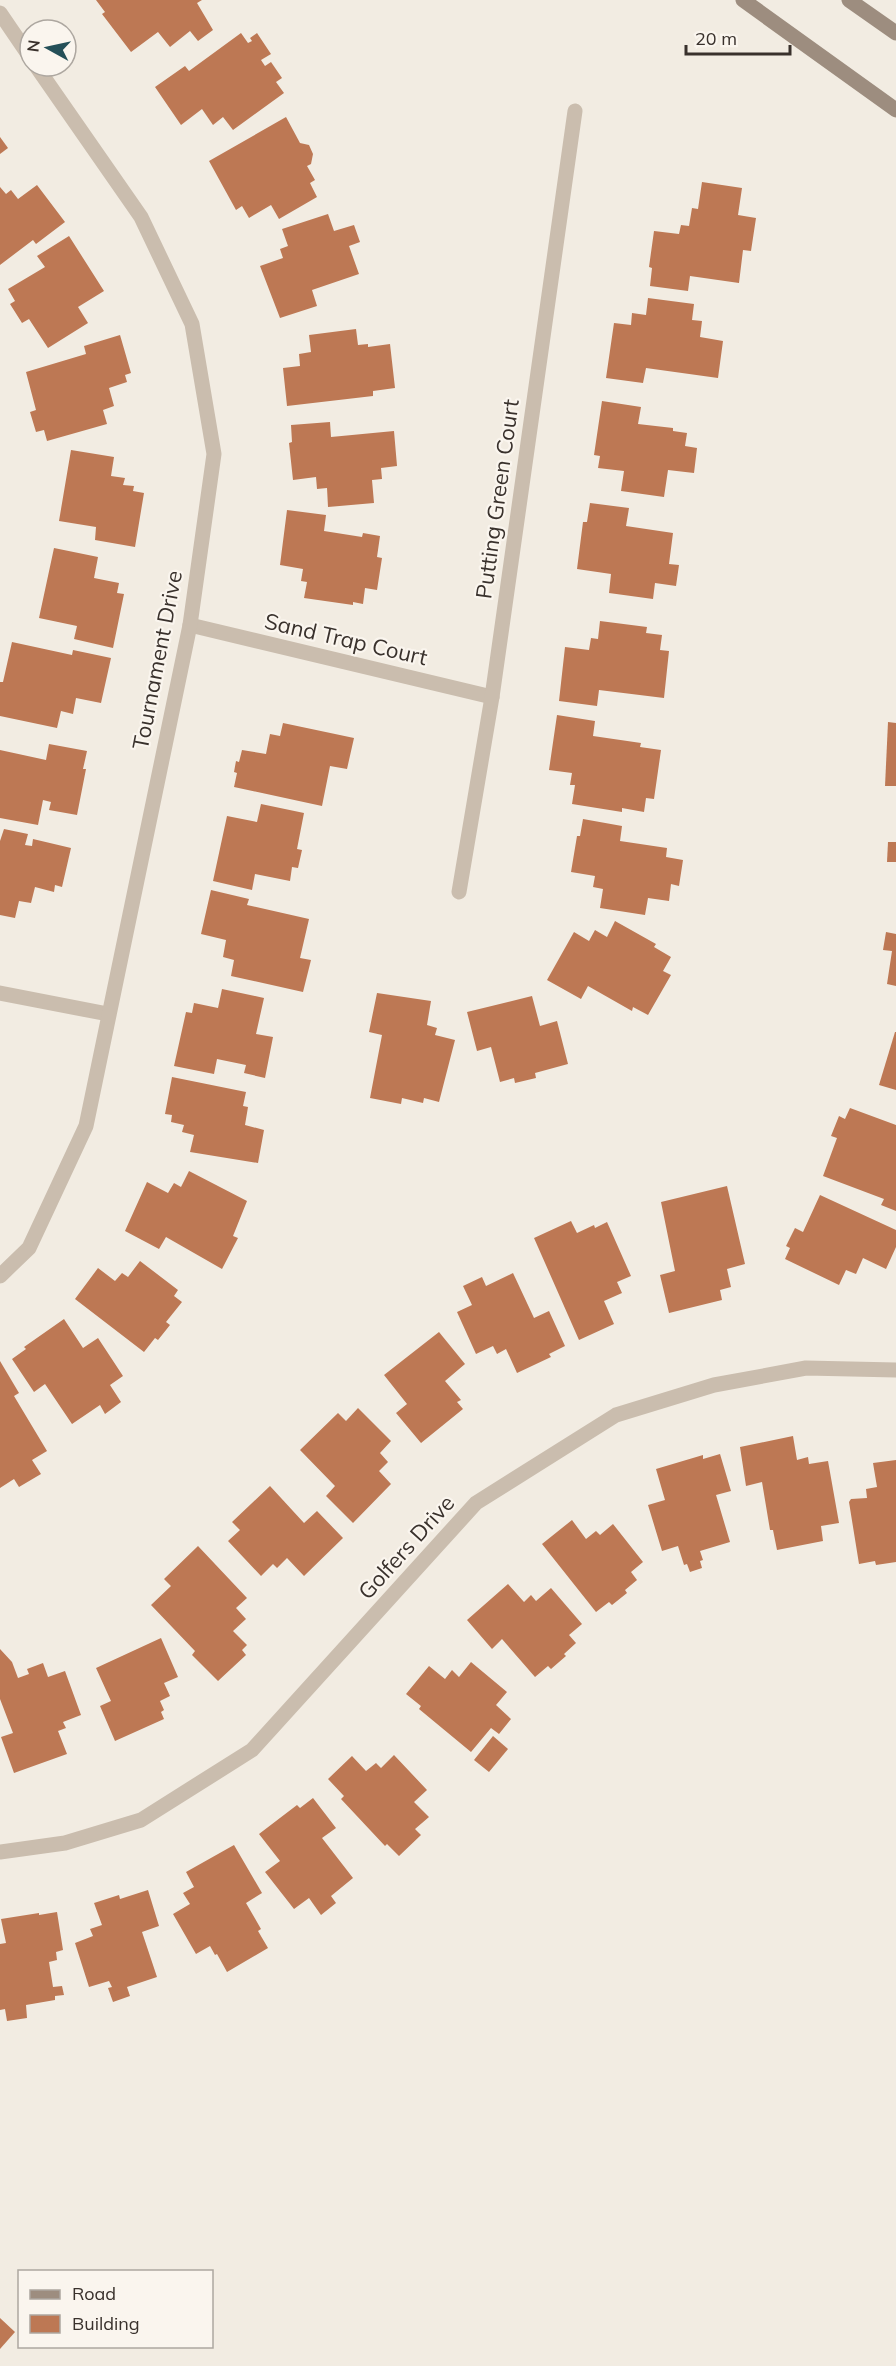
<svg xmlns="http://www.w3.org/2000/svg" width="896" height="2366" viewBox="0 0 896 2366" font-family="Mulish,sans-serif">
	<rect width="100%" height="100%" fill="#f2ece2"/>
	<g fill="#bd7854">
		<path d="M 96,0 L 202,0 L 197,3 L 213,30 L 198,41 L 190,31 L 170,47 L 158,32 L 131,52 L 102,14 L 105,12 Z"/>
		<path d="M 241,33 L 248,43 L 252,41 L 250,38 L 257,33 L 271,54 L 261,60 L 265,66 L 271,62 L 282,78 L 276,82 L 284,93 L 233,130 L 223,117 L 213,125 L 202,109 L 181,125 L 155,87 L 185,66 L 189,71 Z"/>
		<path d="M 286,117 L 300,143 L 309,145 L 313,154 L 311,164 L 307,166 L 315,180 L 310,183 L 317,197 L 279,219 L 271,205 L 249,218 L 242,206 L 236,210 L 209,161 Z"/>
		<path d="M 0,137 L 8,148 L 0,154 Z"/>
		<path d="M 702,182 L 742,188 L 738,215 L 756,218 L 751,251 L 743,250 L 739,283 L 690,276 L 688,291 L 650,286 L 652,268 L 649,267 L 654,231 L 679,234 L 681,225 L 689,226 L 692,208 L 698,209 Z"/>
		<path d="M 37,185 L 65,222 L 36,244 L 33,240 L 0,265 L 0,187 L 6,194 L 11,190 L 18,199 Z"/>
		<path d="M 328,214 L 334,231 L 354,225 L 360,242 L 349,246 L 359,274 L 312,290 L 317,306 L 280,318 L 260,266 L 283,258 L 280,249 L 288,246 L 282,229 Z"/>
		<path d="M 69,236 L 104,291 L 78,307 L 88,323 L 48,348 L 29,319 L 22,323 L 10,304 L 15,301 L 8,289 L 45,267 L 37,256 Z"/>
		<path d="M 648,298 L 694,304 L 692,320 L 702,321 L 700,337 L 723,341 L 718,378 L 646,368 L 643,383 L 606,378 L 614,323 L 631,325 L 632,313 L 646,315 Z"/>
		<path d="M 356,329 L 358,345 L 368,344 L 368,347 L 390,344 L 395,388 L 373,391 L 373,396 L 287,406 L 283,368 L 300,366 L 299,354 L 311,352 L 309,335 Z"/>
		<path d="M 120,335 L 131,373 L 125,375 L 127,382 L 109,388 L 114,406 L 103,410 L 107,424 L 47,441 L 44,430 L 36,432 L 30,412 L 36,410 L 26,372 L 86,354 L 84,346 Z"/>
		<path d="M 602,401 L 641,407 L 638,424 L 673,428 L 673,431 L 687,433 L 685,446 L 697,448 L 694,473 L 668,470 L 664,497 L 621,491 L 624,471 L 598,468 L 600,456 L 594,455 Z"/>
		<path d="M 330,422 L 331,437 L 394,431 L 397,466 L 381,468 L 382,479 L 372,480 L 374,503 L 328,507 L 327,488 L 317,489 L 316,477 L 293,480 L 289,443 L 292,442 L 291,425 Z"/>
		<path d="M 71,450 L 114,457 L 111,476 L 125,478 L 123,485 L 134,486 L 133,491 L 144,493 L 135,547 L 95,540 L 96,527 L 59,521 Z"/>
		<path d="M 590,503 L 629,508 L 626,526 L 673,533 L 669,564 L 679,565 L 676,586 L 655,583 L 653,599 L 609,593 L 611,574 L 577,569 L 583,522 L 587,522 Z"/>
		<path d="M 287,510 L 326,515 L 324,531 L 362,537 L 363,533 L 380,536 L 377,557 L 382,558 L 377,590 L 365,588 L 363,604 L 353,602 L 353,605 L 304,598 L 307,582 L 301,581 L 303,569 L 280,565 Z"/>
		<path d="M 54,548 L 98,557 L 94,578 L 119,583 L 117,593 L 124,594 L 113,648 L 74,639 L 77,626 L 39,618 Z"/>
		<path d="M 600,621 L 647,627 L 646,633 L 662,635 L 660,650 L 669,651 L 664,698 L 599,690 L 597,706 L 559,701 L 565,647 L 589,650 L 591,638 L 598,639 Z"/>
		<path d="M 12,642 L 72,655 L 73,650 L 111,658 L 101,703 L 76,698 L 73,714 L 61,711 L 57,728 L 0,716 L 0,682 L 3,682 Z"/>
		<path d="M 557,715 L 595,721 L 593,736 L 641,743 L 640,747 L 661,750 L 654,799 L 646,798 L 644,812 L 622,808 L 622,812 L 572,804 L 575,785 L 570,785 L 572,773 L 549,770 Z"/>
		<path d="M 888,722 L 896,723 L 896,786 L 885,786 Z"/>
		<path d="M 283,723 L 354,738 L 347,769 L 330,766 L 322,806 L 234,787 L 237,773 L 234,772 L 236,761 L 239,762 L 242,750 L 266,754 L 270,734 L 280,736 Z"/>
		<path d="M 49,744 L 87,751 L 83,769 L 86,769 L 77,815 L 49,810 L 51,802 L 43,800 L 38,825 L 0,818 L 0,750 L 46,760 Z"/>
		<path d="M 261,804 L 304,813 L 297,849 L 302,850 L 298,868 L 292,867 L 290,881 L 255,874 L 252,890 L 213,881 L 227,816 L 257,822 Z"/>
		<path d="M 583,819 L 622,826 L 620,841 L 667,848 L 666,857 L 683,860 L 679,886 L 671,884 L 669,901 L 648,898 L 645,915 L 600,908 L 603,889 L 593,887 L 595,876 L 571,872 L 577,836 L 580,836 Z"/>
		<path d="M 4,829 L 28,834 L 25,845 L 32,846 L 33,839 L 71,848 L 62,887 L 55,885 L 54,892 L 35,887 L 31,903 L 19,901 L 15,918 L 0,915 L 0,841 Z"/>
		<path d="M 888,842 L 896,842 L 896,862 L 887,862 Z"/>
		<path d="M 211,890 L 249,899 L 247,905 L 309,919 L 300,958 L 311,960 L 303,992 L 231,976 L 234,960 L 223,957 L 226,940 L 201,934 Z"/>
		<path d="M 615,921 L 656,944 L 654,947 L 671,957 L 663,971 L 671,975 L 648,1015 L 633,1007 L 632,1011 L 588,986 L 581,999 L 547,980 L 574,932 L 589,941 L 595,930 L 607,937 Z"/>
		<path d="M 886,932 L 896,934 L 896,986 L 887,984 L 892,951 L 883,950 Z"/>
		<path d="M 222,989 L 264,998 L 256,1034 L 273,1037 L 265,1078 L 244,1073 L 246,1065 L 217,1059 L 214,1074 L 174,1066 L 186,1012 L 192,1013 L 194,1003 L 218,1008 Z"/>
		<path d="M 377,993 L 431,1001 L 427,1025 L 437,1028 L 435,1035 L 455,1040 L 439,1102 L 424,1098 L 423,1103 L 402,1098 L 401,1104 L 370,1098 L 382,1035 L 369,1032 Z"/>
		<path d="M 532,996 L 540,1026 L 557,1021 L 568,1064 L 535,1073 L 536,1078 L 515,1083 L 514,1078 L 500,1082 L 491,1047 L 477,1051 L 467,1012 Z"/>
		<path d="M 895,1032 L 896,1032 L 896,1090 L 879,1085 Z"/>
		<path d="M 172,1077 L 246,1092 L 243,1106 L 248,1107 L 245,1125 L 264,1130 L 258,1163 L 190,1152 L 194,1135 L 182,1132 L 184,1125 L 171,1122 L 172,1115 L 165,1114 Z"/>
		<path d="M 850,1108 L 896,1125 L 896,1211 L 881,1205 L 884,1199 L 823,1176 L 837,1138 L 831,1136 L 839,1116 L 845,1119 Z"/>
		<path d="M 189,1171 L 247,1201 L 233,1236 L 238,1238 L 222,1269 L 166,1237 L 159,1249 L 125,1231 L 147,1182 L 168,1193 L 174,1183 L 181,1187 Z"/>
		<path d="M 727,1186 L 745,1264 L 727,1269 L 731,1287 L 720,1290 L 722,1300 L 669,1313 L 660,1275 L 675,1271 L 661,1202 Z"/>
		<path d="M 820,1195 L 896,1230 L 896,1247 L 886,1269 L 863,1258 L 856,1274 L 846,1270 L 839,1285 L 785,1259 L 790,1248 L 786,1246 L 795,1228 L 803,1232 Z"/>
		<path d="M 571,1221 L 577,1233 L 594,1225 L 595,1228 L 607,1222 L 631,1276 L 617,1282 L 622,1293 L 604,1301 L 614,1324 L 579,1340 L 534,1238 Z"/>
		<path d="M 140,1261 L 178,1290 L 174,1296 L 182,1302 L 166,1322 L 170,1325 L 158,1340 L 155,1338 L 144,1352 L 75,1299 L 98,1268 L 115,1281 L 122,1273 L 128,1277 Z"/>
		<path d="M 513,1273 L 534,1318 L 549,1311 L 565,1346 L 549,1354 L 551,1357 L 517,1373 L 506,1349 L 497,1354 L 493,1346 L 476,1354 L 457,1312 L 472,1305 L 463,1286 L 482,1277 L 486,1286 Z"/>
		<path d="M 64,1319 L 83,1348 L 98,1338 L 123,1376 L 110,1385 L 121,1402 L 105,1414 L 100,1405 L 72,1424 L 45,1384 L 34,1392 L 12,1359 L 26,1349 L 24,1347 Z"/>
		<path d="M 439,1332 L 465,1364 L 445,1381 L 461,1400 L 457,1402 L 463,1409 L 421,1443 L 396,1413 L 407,1404 L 384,1375 Z"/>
		<path d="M 0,1361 L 19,1393 L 14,1396 L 47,1451 L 32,1460 L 41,1474 L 19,1487 L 14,1479 L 0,1488 Z"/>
		<path d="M 358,1408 L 391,1441 L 380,1453 L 388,1462 L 379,1471 L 391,1484 L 353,1523 L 326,1496 L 335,1486 L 300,1450 L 338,1413 L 346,1421 Z"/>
		<path d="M 793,1436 L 797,1460 L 808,1457 L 809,1464 L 828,1461 L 839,1523 L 821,1526 L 823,1541 L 777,1550 L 773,1530 L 770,1530 L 762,1482 L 746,1486 L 740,1447 Z"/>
		<path d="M 720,1454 L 731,1491 L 716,1495 L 730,1542 L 700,1551 L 703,1560 L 700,1561 L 702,1568 L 690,1572 L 687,1564 L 684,1565 L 678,1546 L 662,1551 L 648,1505 L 665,1500 L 656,1469 L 703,1455 L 703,1459 Z"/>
		<path d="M 896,1460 L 896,1562 L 876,1565 L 875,1561 L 859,1564 L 849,1502 L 851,1499 L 867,1498 L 866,1489 L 877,1487 L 873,1463 Z"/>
		<path d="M 270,1486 L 304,1523 L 317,1511 L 343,1538 L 304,1576 L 287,1558 L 277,1568 L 273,1564 L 261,1576 L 228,1541 L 240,1530 L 232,1522 Z"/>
		<path d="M 572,1520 L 586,1539 L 596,1531 L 600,1535 L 613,1524 L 643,1562 L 631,1572 L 637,1580 L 625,1590 L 627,1593 L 612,1605 L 609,1602 L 596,1612 L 542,1544 Z"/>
		<path d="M 198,1546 L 247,1598 L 236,1608 L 246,1619 L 233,1631 L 247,1645 L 242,1650 L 246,1655 L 218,1681 L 192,1655 L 195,1651 L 151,1605 L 171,1586 L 164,1579 Z"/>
		<path d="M 508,1584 L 524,1602 L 531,1595 L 536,1601 L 551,1588 L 582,1624 L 569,1635 L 576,1643 L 564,1654 L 566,1656 L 551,1669 L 548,1666 L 535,1677 L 502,1639 L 492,1649 L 467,1620 Z"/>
		<path d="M 161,1638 L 178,1677 L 164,1683 L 170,1696 L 160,1701 L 164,1710 L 161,1712 L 164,1719 L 115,1741 L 100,1706 L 111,1701 L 96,1668 Z"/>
		<path d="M 0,1649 L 12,1662 L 18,1678 L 29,1674 L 27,1669 L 43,1663 L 48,1677 L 65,1671 L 81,1715 L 63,1722 L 66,1728 L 58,1731 L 67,1754 L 14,1773 L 1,1737 L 13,1733 L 0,1699 Z"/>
		<path d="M 471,1662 L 507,1692 L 496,1705 L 511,1719 L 499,1734 L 491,1728 L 471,1752 L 419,1709 L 421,1706 L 406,1694 L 429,1666 L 445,1679 L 452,1670 L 459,1677 Z"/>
		<path d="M 493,1736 L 508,1749 L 489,1772 L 474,1760 Z"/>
		<path d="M 394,1755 L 427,1790 L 414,1802 L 429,1817 L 415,1829 L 421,1835 L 399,1856 L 387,1844 L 385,1846 L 341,1799 L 344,1796 L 328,1779 L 352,1756 L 366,1771 L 376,1763 L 381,1768 Z"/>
		<path d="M 313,1798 L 336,1828 L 322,1838 L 353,1878 L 331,1896 L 336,1903 L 321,1915 L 309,1898 L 294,1909 L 265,1872 L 280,1861 L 259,1834 L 297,1805 L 300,1808 Z"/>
		<path d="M 234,1845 L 262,1893 L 246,1903 L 261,1929 L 258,1931 L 268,1948 L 227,1972 L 217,1954 L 215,1955 L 210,1946 L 196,1954 L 173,1914 L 190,1904 L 183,1893 L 194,1887 L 186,1872 Z"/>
		<path d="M 148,1890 L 159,1926 L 142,1932 L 157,1977 L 127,1987 L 130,1996 L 113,2002 L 108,1988 L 112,1987 L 109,1981 L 89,1987 L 75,1943 L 93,1936 L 90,1929 L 102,1925 L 94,1903 L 119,1895 L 120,1899 Z"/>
		<path d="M 57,1912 L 63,1950 L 56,1952 L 57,1960 L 49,1962 L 53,1987 L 62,1986 L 64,1995 L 55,1996 L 55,2000 L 26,2005 L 27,2018 L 7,2021 L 5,2009 L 0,2010 L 0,1944 L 6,1943 L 1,1919 L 39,1913 L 39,1915 Z"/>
		<path d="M 0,2318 L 15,2332 L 0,2349 Z"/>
	</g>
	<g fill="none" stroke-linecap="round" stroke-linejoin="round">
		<g stroke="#cabdae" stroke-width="15">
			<path d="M 0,13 L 30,57"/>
			<path d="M 190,625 L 492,697"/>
			<path d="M 459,892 L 492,697 L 575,111"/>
			<path d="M 0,993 L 108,1014"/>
			<path d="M 0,1276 L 29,1248 L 86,1126 L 190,625 L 214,454 L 192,324 L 141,217 L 36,66"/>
			<path d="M 0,1852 L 65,1843 L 141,1820 L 252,1750 L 476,1503 L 616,1415 L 714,1385 L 806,1368 L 896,1370"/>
		</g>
		<g stroke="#9d8d7f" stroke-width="15">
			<path d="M 743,0 L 896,110"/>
			<path d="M 849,0 L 896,33"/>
		</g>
	</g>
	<g text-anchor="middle" stroke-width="4.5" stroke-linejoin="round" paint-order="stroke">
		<g font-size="22" fill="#39312c" stroke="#faf5ee">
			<text transform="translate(497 499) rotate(-82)" y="8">Putting Green Court</text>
			<text transform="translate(346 639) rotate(13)" y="8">Sand Trap Court</text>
			<text transform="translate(157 660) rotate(-79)" y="8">Tournament Drive</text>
			<text transform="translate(406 1547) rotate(-48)" y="8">Golfers Drive</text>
		</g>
	</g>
	<rect x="18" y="2270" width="195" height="78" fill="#faf5ee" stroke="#ada7a0" stroke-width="1.5"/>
	<rect x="30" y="2290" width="30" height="9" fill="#9d8d7f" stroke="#ada7a0" stroke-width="1.5"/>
	<text x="72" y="2300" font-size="18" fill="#39312c">Road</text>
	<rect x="30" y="2315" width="30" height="18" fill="#bd7854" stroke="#ada7a0" stroke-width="1.5"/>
	<text x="72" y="2330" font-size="18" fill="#39312c">Building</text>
	<g transform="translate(48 48) rotate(278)"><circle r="28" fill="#faf5ee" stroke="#ada7a0" stroke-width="1.5"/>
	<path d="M0-4.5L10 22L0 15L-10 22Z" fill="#244f58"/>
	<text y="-9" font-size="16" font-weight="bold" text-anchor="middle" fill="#39312c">N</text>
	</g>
	<path d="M686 45v9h104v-9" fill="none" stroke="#39312c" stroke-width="3"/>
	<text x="695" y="45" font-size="18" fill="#39312c" stroke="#faf5ee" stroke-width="4.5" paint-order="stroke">20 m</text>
</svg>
